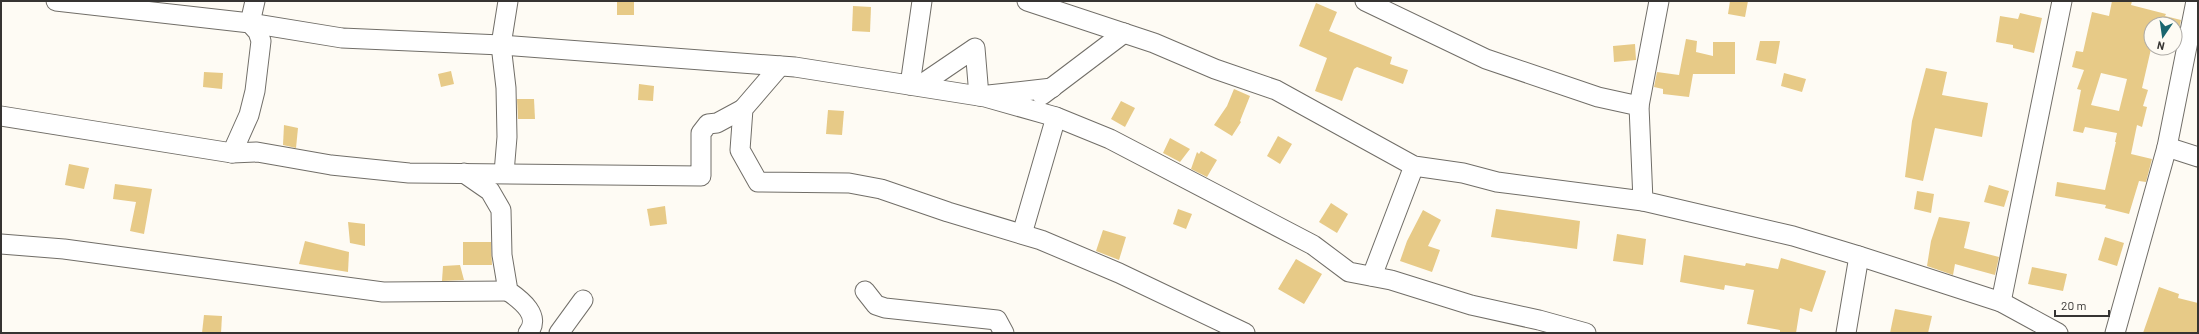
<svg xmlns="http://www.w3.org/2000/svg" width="2199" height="334" viewBox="0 0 2199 334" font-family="Barlow,sans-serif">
	<rect width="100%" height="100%" fill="#fefbf4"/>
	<g fill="#e7ca87" fill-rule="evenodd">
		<rect x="617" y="1" width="17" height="14"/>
		<path d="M 1730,1 L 1748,1 L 1745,17 L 1728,14 Z"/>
		<path d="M 2112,1 L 2132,1 L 2131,5 L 2166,14 L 2165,16 L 2181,20 L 2176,44 L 2175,24 L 2151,24 L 2151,49 L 2142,88 L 2148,90 L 2143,106 L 2147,107 L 2142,127 L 2137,125 L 2131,154 L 2152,159 L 2146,182 L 2139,181 L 2129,214 L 2105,208 L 2106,205 L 2055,196 L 2057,182 L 2105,190 L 2116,142 L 2115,142 L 2117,133 L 2085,127 L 2083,133 L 2073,131 L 2081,90 L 2077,89 L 2084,70 L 2072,67 L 2076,51 L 2083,52 L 2092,12 L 2109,16 ZM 2101,73 L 2127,79 L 2119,111 L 2091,105 Z"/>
		<path d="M 1316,3 L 1337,12 L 1329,31 L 1392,57 L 1390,64 L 1408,70 L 1403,84 L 1357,67 L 1354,69 L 1342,101 L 1315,91 L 1327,58 L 1299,46 Z"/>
		<path d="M 853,6 L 871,7 L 870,32 L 852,31 Z"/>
		<path d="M 2020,13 L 2042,18 L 2034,53 L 2013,48 L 2013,45 L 1996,42 L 2000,16 L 2018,19 Z"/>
		<path d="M 1686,39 L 1697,41 L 1696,52 L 1713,56 L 1713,42 L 1735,42 L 1735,74 L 1693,74 L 1689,97 L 1663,94 L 1663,89 L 1654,87 L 1657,72 L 1679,75 Z"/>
		<path d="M 1760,41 L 1780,41 L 1776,64 L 1756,60 Z"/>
		<path d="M 1635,44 L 1636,60 L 1614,62 L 1613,46 Z"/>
		<path d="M 1926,68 L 1947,72 L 1942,95 L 1988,103 L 1982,137 L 1935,128 L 1923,181 L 1905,177 L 1912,121 Z"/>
		<path d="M 451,71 L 454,84 L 441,87 L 438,74 Z"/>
		<path d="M 204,72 L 223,73 L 222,89 L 203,87 Z"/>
		<path d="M 1784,73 L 1806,79 L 1802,92 L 1781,86 Z"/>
		<path d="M 639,84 L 654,86 L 653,101 L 638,100 Z"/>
		<path d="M 1234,89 L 1250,96 L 1240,121 L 1241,122 L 1232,136 L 1214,125 L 1227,106 Z"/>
		<path d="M 517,99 L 534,99 L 535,119 L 518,119 Z"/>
		<path d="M 1121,101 L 1135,108 L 1125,127 L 1111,119 Z"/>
		<path d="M 828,110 L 844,111 L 842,135 L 826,134 Z"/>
		<path d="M 284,125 L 298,128 L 296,148 L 283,145 Z"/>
		<path d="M 1278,136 L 1292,144 L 1280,164 L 1267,156 Z"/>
		<path d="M 1170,138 L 1190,149 L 1180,162 L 1163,153 Z"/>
		<path d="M 1201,151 L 1217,160 L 1207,177 L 1191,169 L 1197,152 L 1199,154 Z"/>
		<path d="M 69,164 L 89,168 L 84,189 L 65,185 Z"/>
		<path d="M 115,184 L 152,189 L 144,234 L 130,231 L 136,202 L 113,199 Z"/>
		<path d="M 1989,185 L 2009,191 L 2004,207 L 1984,202 Z"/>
		<path d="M 1917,191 L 1934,194 L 1931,213 L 1914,209 Z"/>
		<path d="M 1331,203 L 1348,214 L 1337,233 L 1319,222 Z"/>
		<path d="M 665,206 L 667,224 L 650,226 L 647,209 Z"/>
		<path d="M 1178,209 L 1192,214 L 1186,229 L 1173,224 Z"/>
		<path d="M 1496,209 L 1580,221 L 1577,249 L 1491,237 Z"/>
		<path d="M 1423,210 L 1441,220 L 1428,246 L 1440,250 L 1432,272 L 1400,261 L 1407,241 Z"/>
		<path d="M 1939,217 L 1970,222 L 1964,248 L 1999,257 L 1995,275 L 1955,264 L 1953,275 L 1927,266 L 1931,241 Z"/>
		<path d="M 348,222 L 365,224 L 365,246 L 350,243 Z"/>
		<path d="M 1103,230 L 1126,237 L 1119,260 L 1096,251 Z"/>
		<path d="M 1617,234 L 1646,239 L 1643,265 L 1613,261 Z"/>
		<path d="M 2105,237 L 2124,243 L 2117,266 L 2098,260 Z"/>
		<path d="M 305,241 L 349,252 L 348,272 L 299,264 Z"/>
		<path d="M 463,242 L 491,242 L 492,265 L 463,265 Z"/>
		<path d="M 1684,255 L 1745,266 L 1746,263 L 1778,269 L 1781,258 L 1826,271 L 1812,312 L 1800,308 L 1796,333 L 1780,333 L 1780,330 L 1747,324 L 1754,290 L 1725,285 L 1724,290 L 1680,282 Z"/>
		<path d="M 1296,259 L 1322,274 L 1304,304 L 1278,289 Z"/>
		<path d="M 460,265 L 464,280 L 442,281 L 443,266 Z"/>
		<path d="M 2032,267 L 2067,274 L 2063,291 L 2028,284 Z"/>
		<path d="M 2159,287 L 2179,294 L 2178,298 L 2198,303 L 2198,333 L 2143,333 Z"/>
		<path d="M 1895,309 L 1932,316 L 1928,333 L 1890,333 Z"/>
		<path d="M 204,315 L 222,316 L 221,333 L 202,333 Z"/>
	</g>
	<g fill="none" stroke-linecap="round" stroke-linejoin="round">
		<g stroke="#716e68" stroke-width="21">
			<g id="street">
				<path d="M 56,1 L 250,23 L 342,38 L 501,45 L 795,67 L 985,97 L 1056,117 L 1110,139 L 1313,245 L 1349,272 L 1391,280 L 1471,305 L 1539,320 L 1586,333"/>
				<path d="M 1027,1 L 1154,43 L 1215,69 L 1276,90 L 1414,166 L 1463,173 L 1497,182 L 1643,201"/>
				<path d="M 1365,1 L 1486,59 L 1598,97 L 1639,106 L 1643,201 L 1793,236 L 1859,256 L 2001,302 L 2058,333"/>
				<path d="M 780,66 L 743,109 L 740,150 L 758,182 L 849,183 L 881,189 L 948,212 L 1041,240 L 1119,273 L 1245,333"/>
				<path d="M 910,85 L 922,1"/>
				<path d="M 919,86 L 975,48 L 979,96 L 1052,88"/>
				<path d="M 1042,95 L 1124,33"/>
				<path d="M 1639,106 L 1659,1"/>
				<path d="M 1,116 L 232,153 L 257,152 L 331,165 L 409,173 L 701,176 L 701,133 L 708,124 L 717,123 L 743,109"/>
				<path d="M 2167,147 L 2198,157"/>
				<path d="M 232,153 L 249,115 L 255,91 L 261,41 L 258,32 L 250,23 L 255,1"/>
				<path d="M 464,173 L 490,191 L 501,210 L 502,255 L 508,291 C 521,300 542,316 528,333"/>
				<path d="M 504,173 L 507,137 L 506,88 L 501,45 L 508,1"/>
				<path d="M 1022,234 L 1056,117"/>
				<path d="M 1,244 L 64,249 L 383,292 L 508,291"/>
				<path d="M 1372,276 L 1414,166"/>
				<path d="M 865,291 L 876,305 L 885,308 L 997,320 L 1004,333"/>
				<path d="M 2001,302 L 2062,1"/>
				<path d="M 559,333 L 583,300"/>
				<path d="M 1846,333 L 1859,256"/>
				<path d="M 2115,333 L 2167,147 L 2196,1"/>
			</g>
		</g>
		<use href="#street" stroke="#fff" stroke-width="19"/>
	</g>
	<rect width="2199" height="334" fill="none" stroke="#363432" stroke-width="4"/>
	<g transform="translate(2163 36) rotate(193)"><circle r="19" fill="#fefbf4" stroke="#aeaba6"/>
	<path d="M0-3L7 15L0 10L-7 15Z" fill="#1a666f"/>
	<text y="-6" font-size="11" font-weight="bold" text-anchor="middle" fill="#363432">N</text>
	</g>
	<path d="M2055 310v6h54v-6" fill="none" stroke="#363432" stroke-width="2"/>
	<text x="2061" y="310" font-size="12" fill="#363432" stroke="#fefbf4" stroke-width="3" paint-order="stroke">20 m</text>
</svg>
